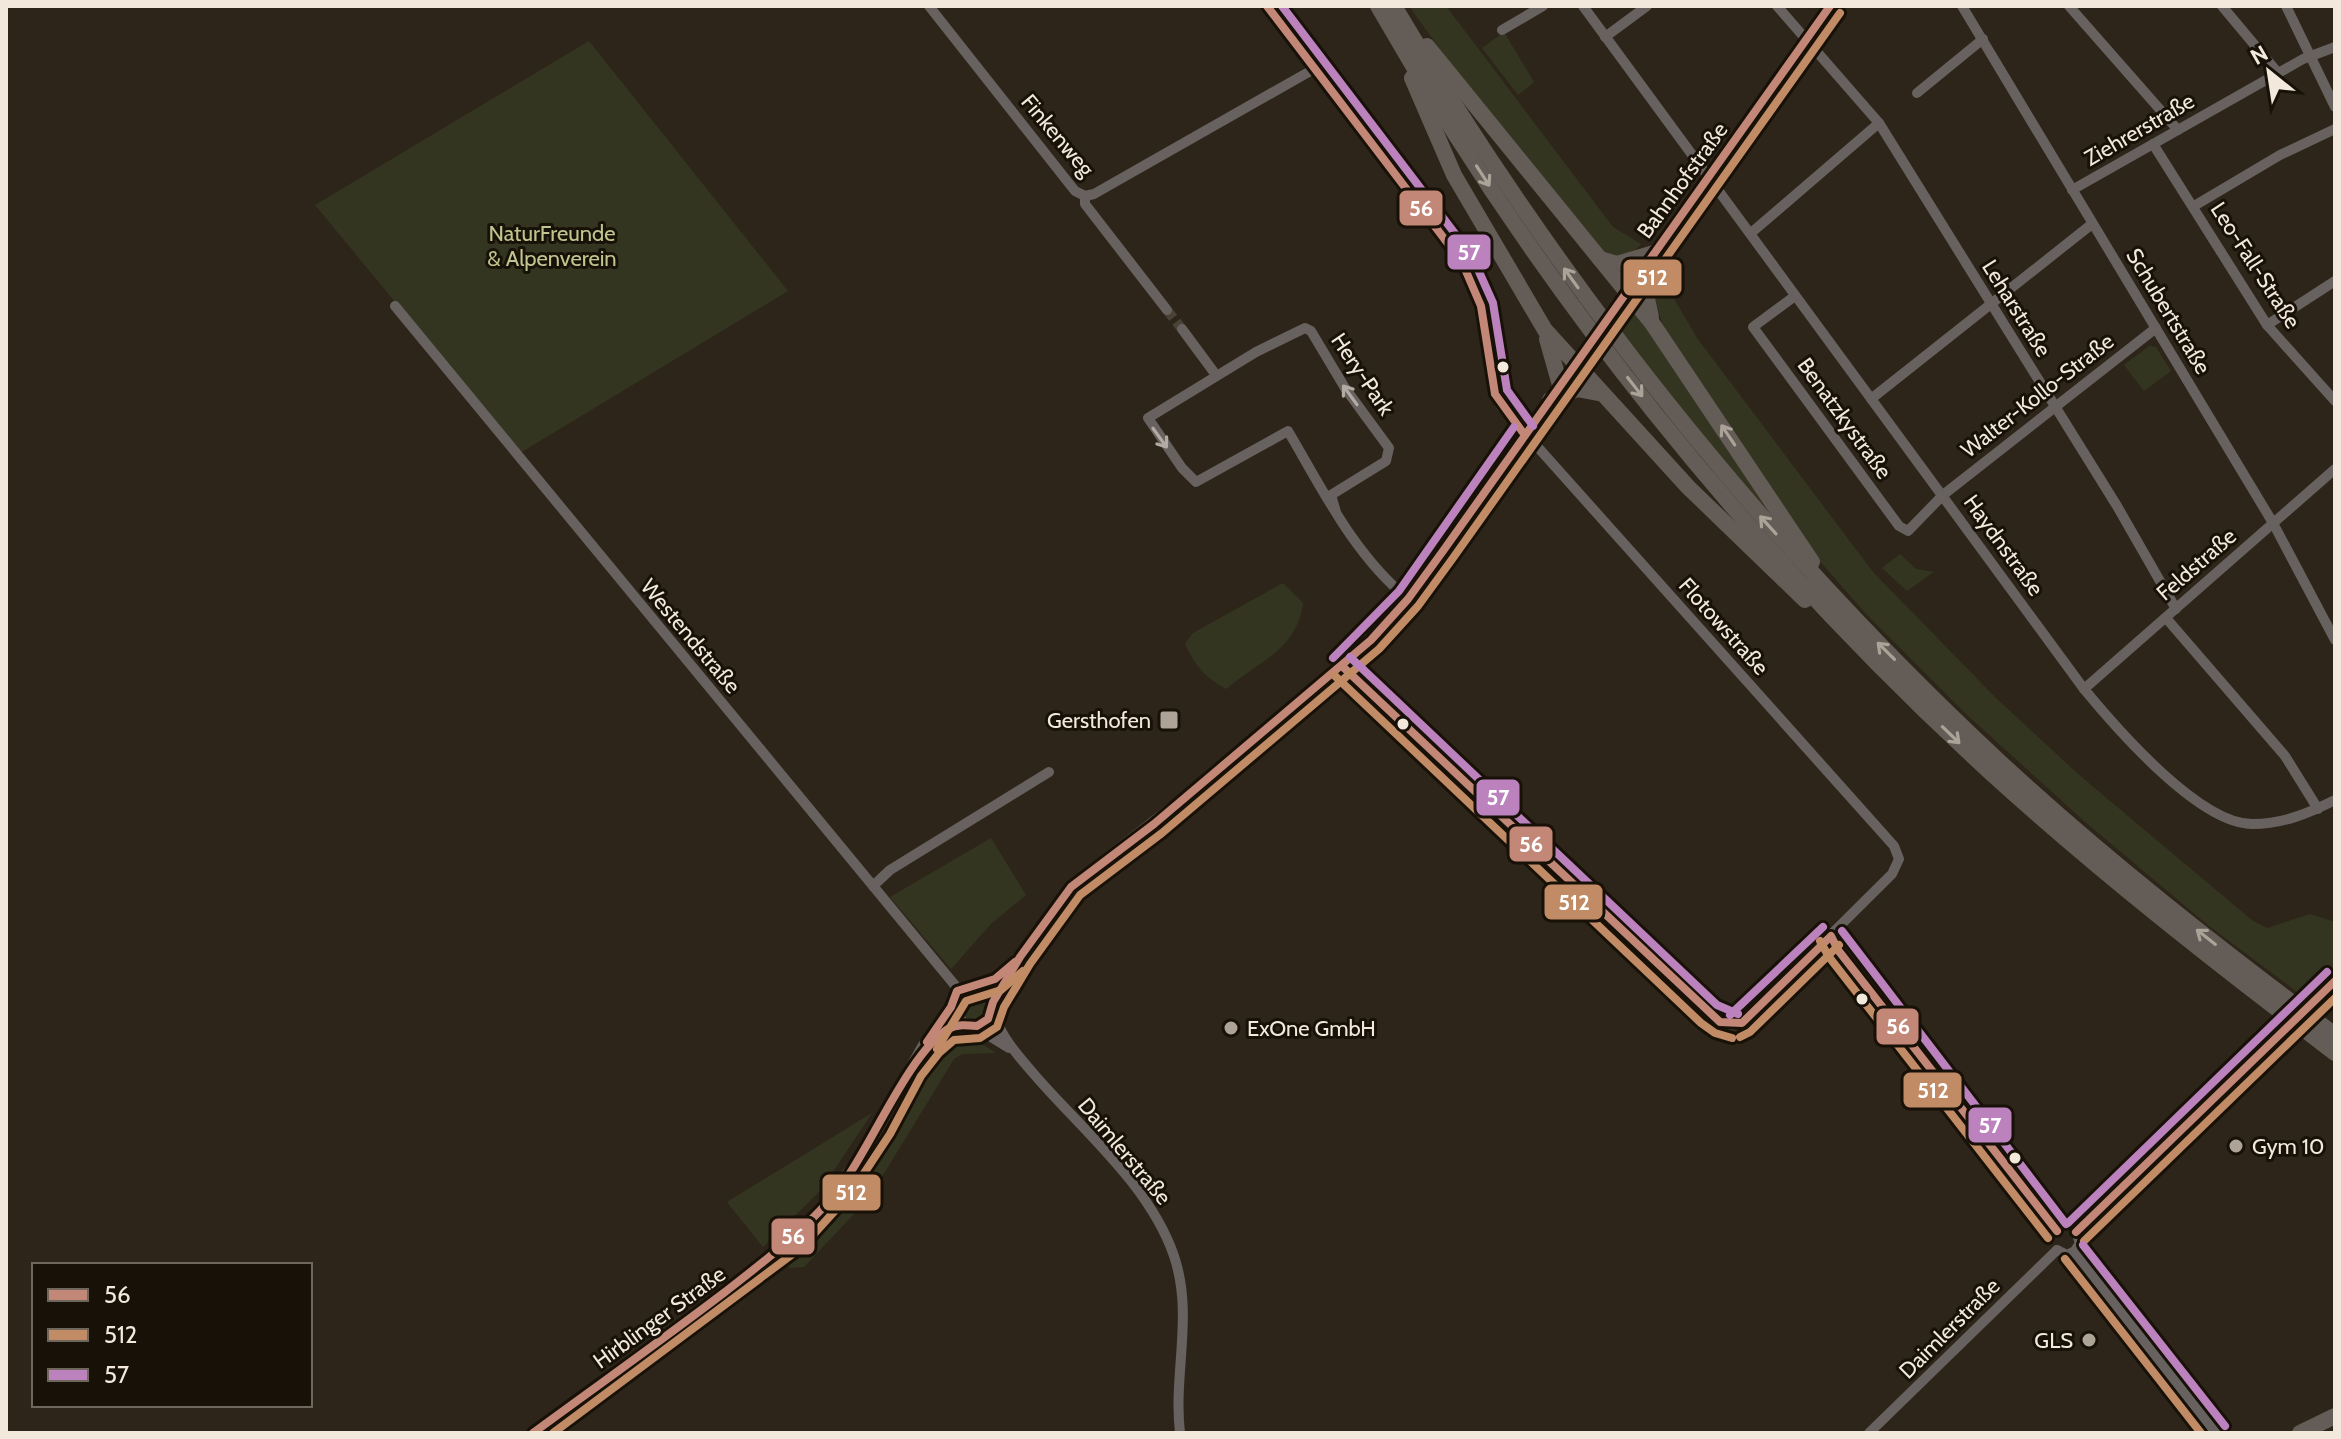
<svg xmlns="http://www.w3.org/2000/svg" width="2341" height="1439" viewBox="0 0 2341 1439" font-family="Cabin,sans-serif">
	<rect width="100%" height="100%" fill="#2d2519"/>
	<g fill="#343521">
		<path d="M 1409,6 L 1446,6 L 1613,227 L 1641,244 C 1633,255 1622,256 1609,258 L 1460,77 Z"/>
		<path d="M 1504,32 L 1534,82 L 1518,95 L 1482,48 Z"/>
		<path d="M 589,41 L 788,291 L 520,453 L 315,205 Z"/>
		<path d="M 1661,265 L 1668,288 L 1697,338 L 1873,572 L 1996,698 L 2078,774 L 2253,921 L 2267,928 L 2310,914 L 2335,922 L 2335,968 L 2307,994 L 2300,994 L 2209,926 L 2084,821 L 1966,714 L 1867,615 L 1818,559 L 1663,326 L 1650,283 Z"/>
		<path d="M 1632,309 L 1635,309 L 1796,544 L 1750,494 L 1617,329 Z"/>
		<path d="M 2149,346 L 2156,347 L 2171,371 L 2144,391 L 2124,365 Z"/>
		<path d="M 1900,554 L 1916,569 L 1934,572 L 1907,591 L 1882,568 Z"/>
		<path d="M 1283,583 L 1303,603 C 1297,650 1259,661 1226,689 C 1207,679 1194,665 1185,644 L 1193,633 Z"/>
		<path d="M 991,838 L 1026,895 L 992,923 L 951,969 L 890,897 Z"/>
		<circle cx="973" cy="1005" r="15"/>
		<path d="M 948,1036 L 982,1044 L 996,1053 L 962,1054 L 954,1059 L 869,1198 L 804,1267 L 791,1268 L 783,1263 L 784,1255 C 825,1219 860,1176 887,1129 C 906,1096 919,1062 948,1036 Z"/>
		<path d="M 872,1113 L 821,1190 L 763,1247 L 727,1202 Z"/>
	</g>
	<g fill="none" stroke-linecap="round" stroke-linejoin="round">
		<path stroke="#4b4236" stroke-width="10" stroke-dasharray="10 5" stroke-linecap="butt" d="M 1167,310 L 1182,329"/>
		<path stroke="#4b4236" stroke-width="12" stroke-dasharray="12 6" stroke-linecap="butt" d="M 1200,786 L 1223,766"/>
		<g stroke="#67615f" stroke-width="10">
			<path d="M 929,6 L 1075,191 L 1085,196 L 1094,194 L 1314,69"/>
			<path d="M 1267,6 L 1462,262 L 1481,306 L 1495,394 L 1501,406 L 1894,846 L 1899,859 L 1892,874 L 1747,1018 C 1734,1031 1722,1023 1709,1014 L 1342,666"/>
			<path d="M 1583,6 L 2084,689 C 2117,729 2200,825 2253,824 C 2283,824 2309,813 2335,800"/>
			<path d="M 1777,6 L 1879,123 L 2117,506 L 2176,609"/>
			<path d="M 1962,6 L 2273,523 L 2335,640"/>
			<path d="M 2069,6 L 2178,130"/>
			<path d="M 2222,6 L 2278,73"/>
			<path d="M 2286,6 L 2335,107"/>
			<path d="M 1502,30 L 1543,6"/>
			<path d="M 1605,37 L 1647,6"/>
			<path d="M 1917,93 L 1983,39"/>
			<path d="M 2153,144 L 2267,325 L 2335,401"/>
			<path d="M 2072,190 L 2303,59 L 2335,47"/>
			<path d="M 1085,196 L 1085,204 L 1167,310"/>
			<path d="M 2194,206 L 2280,155 L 2335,129"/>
			<path d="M 1751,233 L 1879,123"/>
			<path d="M 1795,296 L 1753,327 L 1899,526 L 1908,531 L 1943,495 L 2156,328"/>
			<path d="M 395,306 L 958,989"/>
			<path d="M 2267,325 L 2335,281"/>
			<path d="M 1182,329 L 1216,375"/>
			<path d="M 1871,399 L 2092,224"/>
			<path d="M 1336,512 L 1331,495 L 1386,461 L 1389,448 L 1345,388 L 1311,331 L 1305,328 L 1256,352 L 1148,418 L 1182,468 L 1196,482 L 1288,431 C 1323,490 1354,555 1408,599"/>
			<path d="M 2166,618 L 2285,756 L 2318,809"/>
			<path d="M 2084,689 L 2335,469"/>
			<path d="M 873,886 L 890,870 L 1049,772"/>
			<path d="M 1831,936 L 1838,950 L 2057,1231"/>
			<path d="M 2322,993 L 2335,981"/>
			<path d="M 993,1011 C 1001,1039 1022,1060 1040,1081 C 1087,1134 1151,1188 1174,1256 C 1194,1315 1173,1373 1180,1433"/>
			<path d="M 973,1026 L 1009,1048"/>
			<path d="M 2076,1232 L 2273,1040"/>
			<path d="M 2057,1250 L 2067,1255 L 2075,1251 L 2080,1243 L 2076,1232"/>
			<path d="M 2074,1252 L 2216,1433"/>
			<path d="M 1869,1433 L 2057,1250"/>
		</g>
		<g stroke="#68605b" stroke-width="12">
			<path d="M 1622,297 L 1830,6"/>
			<path d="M 1223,766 L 1388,624 L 1443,551 L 1578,360"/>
			<path d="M 951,1007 L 963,1024 L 973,1026 L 985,1022 L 1020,957 L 1071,887 L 1200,786"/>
			<path d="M 933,1042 L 963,1024"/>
			<path d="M 533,1433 L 772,1257 L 815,1217 L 863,1154 L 923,1047 L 951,1007 L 957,991 L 995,979 L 1020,957"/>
		</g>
		<g stroke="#645c56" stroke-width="16">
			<path d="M 1378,6 C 1540,290 1749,551 1990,772 C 2100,872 2216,963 2335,1053"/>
			<path d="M 1394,6 C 1560,286 1762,541 2001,763 C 2107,861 2220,949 2335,1035"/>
			<path d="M 1427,46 L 1652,323 L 1812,562"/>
			<path d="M 1412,78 L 1454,175 L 1545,330 L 1688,487 L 1805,600"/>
			<path d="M 1600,259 L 1617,264 L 1654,253"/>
			<path d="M 1641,271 L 1651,317"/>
			<path d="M 1547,339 L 1560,385"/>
			<path d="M 1550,400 L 1577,389 L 1598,393"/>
			<path d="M 2300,1433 L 2335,1416"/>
		</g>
		<path stroke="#67615f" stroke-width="10" d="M 2273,1040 L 2322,993"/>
		<path stroke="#68605b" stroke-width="12" d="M 1582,354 L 1618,303"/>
		<g stroke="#181108" stroke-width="14">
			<g id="bus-1">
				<path d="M 1267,6 L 1462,262 L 1481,306 L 1495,394 L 1524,434"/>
				<path d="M 1342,666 L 1720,1022 L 1742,1023 L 1831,936 L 1838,950 L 2057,1231"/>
				<path d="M 927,1042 L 951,1007 L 957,991 L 995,979 L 1015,962"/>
				<path d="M 2076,1232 L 2335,981"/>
				<path d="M 533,1433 C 597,1386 662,1340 725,1292 C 767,1259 809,1228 842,1185 C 871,1146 910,1052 948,1029 C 957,1024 967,1025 977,1026 L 988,1019 L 993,1002 L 1020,957 L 1071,887 L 1154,824 L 1371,640 L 1408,599 L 1443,551 L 1830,6"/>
			</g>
		</g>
		<g stroke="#181108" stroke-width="14">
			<g id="bus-2">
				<path d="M 1334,675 L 1701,1023 L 1715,1033 L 1732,1038"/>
				<path d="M 1820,941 L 1829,957 L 2048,1238"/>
				<path d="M 1740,1037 L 1750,1032 L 1839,945"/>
				<path d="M 937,1049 L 966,1001 L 1001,990 L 1023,971"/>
				<path d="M 2084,1241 L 2335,998"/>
				<path d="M 2065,1259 L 2201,1433"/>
				<path d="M 553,1433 L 802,1247 L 851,1193 L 890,1134 L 921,1076 L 939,1053 L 954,1040 L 980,1038 L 997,1027 L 1004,1007 L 1030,964 L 1080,895 L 1162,833 L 1379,649 L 1418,606 L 1453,558 L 1840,13"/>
			</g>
		</g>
		<g stroke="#181108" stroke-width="14">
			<g id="bus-3">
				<path d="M 1282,6 L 1472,256 L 1493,303 L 1507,390 L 1533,426"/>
				<path d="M 1350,657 L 1717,1005 L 1738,1014"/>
				<path d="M 1333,658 L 1399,591 L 1514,427"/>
				<path d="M 1842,931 L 2066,1224"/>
				<path d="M 1730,1015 L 1823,927"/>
				<path d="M 2068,1223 L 2327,972"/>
				<path d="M 2083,1245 L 2225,1426"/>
			</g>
		</g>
		<use href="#bus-1" stroke="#c28776" stroke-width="8"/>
		<use href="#bus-2" stroke="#c18c65" stroke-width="8"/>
		<use href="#bus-3" stroke="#bb82be" stroke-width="8"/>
	</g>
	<defs><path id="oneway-shaft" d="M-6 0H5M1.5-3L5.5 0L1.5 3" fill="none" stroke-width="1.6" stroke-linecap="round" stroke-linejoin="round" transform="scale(2)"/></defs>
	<g stroke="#aba298">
		<use href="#oneway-shaft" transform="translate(1483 176) rotate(57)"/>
		<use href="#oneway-shaft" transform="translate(1571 278) rotate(-126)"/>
		<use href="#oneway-shaft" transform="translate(1635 387) rotate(52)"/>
		<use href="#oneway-shaft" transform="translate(1728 435) rotate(-124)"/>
		<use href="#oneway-shaft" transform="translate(1768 525) rotate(-132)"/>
		<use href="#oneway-shaft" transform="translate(1886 651) rotate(-135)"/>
		<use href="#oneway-shaft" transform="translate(1951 735) rotate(44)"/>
		<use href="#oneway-shaft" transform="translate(2206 937) rotate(-142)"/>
	</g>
	<g stroke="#b3aba3">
		<use href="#oneway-shaft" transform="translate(1350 395) rotate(-126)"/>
		<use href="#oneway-shaft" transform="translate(1160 438) rotate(54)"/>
	</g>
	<g fill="#f2e8db" stroke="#181108" stroke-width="3">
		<circle cx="1503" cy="367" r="7"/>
		<circle cx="1403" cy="724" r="7"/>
		<circle cx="1862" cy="999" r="7"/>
		<circle cx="2015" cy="1158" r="7"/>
	</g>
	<g fill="#ada497" stroke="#181108" stroke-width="3">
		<rect x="1159" y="710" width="20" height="20" rx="4"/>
		<circle cx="1231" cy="1028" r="8"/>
		<circle cx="2236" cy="1146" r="8"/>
		<circle cx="2089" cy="1340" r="8"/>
	</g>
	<g text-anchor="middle" stroke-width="6" stroke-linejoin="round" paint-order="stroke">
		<g font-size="22" fill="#f2e8db" stroke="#181108">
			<text transform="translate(2139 129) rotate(-30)" y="8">Ziehrerstraße</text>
			<text transform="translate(1058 135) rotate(50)" y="8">Finkenweg</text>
			<text transform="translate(1682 180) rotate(-54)" y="8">Bahnhofstraße</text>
			<text transform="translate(2256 265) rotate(57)" y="8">Leo-Fall-Straße</text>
			<text transform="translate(2017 308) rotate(58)" y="8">Leharstraße</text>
			<text transform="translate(2169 311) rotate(59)" y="8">Schubertstraße</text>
			<text transform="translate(1363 374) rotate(56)" y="8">Hery-Park</text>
			<text transform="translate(2037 395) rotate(-38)" y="8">Walter-Kollo-Straße</text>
			<text transform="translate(1845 418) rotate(54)" y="8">Benatzkystraße</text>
			<text transform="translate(2004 545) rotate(54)" y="8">Haydnstraße</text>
			<text transform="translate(2196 564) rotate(-41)" y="8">Feldstraße</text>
			<text transform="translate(1724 626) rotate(48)" y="8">Flotowstraße</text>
			<text transform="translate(691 636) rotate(50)" y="8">Westendstraße</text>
			<text transform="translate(1125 1151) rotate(50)" y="8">Daimlerstraße</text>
			<text transform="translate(659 1317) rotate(-36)" y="8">Hirblinger Straße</text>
			<text transform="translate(1949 1328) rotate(-45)" y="8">Daimlerstraße</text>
		</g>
		<g font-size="22" fill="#bfc58f" stroke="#181108">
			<text x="552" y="241">NaturFreunde<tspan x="552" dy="25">&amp; Alpenverein</tspan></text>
		</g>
		<g font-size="22" fill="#f2e8db" stroke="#181108" text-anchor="end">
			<text x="1151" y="728">Gersthofen</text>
			<text x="1247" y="1036" text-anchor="start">ExOne GmbH</text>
			<text x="2252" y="1154" text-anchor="start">Gym 10</text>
			<text x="2073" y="1348">GLS</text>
		</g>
	</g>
	<g stroke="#181108" stroke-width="3">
		<rect x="1398" y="189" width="46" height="38" rx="8" fill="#c28776"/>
		<rect x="1446" y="233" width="46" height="38" rx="8" fill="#bb82be"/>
		<rect x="1622" y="258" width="61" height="39" rx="8" fill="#c18c65"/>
		<rect x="1475" y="778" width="46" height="39" rx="8" fill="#bb82be"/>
		<rect x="1508" y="825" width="46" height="38" rx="8" fill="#c28776"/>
		<rect x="1543" y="883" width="61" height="38" rx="8" fill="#c18c65"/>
		<rect x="1875" y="1007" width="45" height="39" rx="8" fill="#c28776"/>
		<rect x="1902" y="1071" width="61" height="38" rx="8" fill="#c18c65"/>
		<rect x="1967" y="1106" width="46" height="38" rx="8" fill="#bb82be"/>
		<rect x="821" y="1173" width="61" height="39" rx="8" fill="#c18c65"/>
		<rect x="770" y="1217" width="46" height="39" rx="8" fill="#c28776"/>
	</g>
	<g font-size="22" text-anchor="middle" font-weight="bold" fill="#fff">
		<text x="1421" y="216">56</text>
		<text x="1469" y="260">57</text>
		<text x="1652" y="285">512</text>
		<text x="1498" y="805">57</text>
		<text x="1531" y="852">56</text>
		<text x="1574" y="910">512</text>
		<text x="1898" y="1034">56</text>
		<text x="1933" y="1098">512</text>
		<text x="1990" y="1133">57</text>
		<text x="851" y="1200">512</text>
		<text x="793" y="1244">56</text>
	</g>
	<rect width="2341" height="1439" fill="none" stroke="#f2e8db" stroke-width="16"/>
	<rect x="32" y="1263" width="280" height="144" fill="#181108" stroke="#6f675c" stroke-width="2"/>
	<rect x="48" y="1289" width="40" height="12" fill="#c28776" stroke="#6f675c" stroke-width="2"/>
	<text x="104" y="1303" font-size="24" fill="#f2e8db">56</text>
	<rect x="48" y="1329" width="40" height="12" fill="#c18c65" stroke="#6f675c" stroke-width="2"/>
	<text x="104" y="1343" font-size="24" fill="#f2e8db">512</text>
	<rect x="48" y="1369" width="40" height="12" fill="#bb82be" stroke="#6f675c" stroke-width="2"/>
	<text x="104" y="1383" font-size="24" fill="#f2e8db">57</text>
	<g transform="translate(2269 72) rotate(330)" stroke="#181108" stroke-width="6" paint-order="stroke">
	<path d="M0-6L14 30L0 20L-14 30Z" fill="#f2e8db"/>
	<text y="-12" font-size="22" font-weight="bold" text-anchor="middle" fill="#f2e8db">N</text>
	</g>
</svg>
